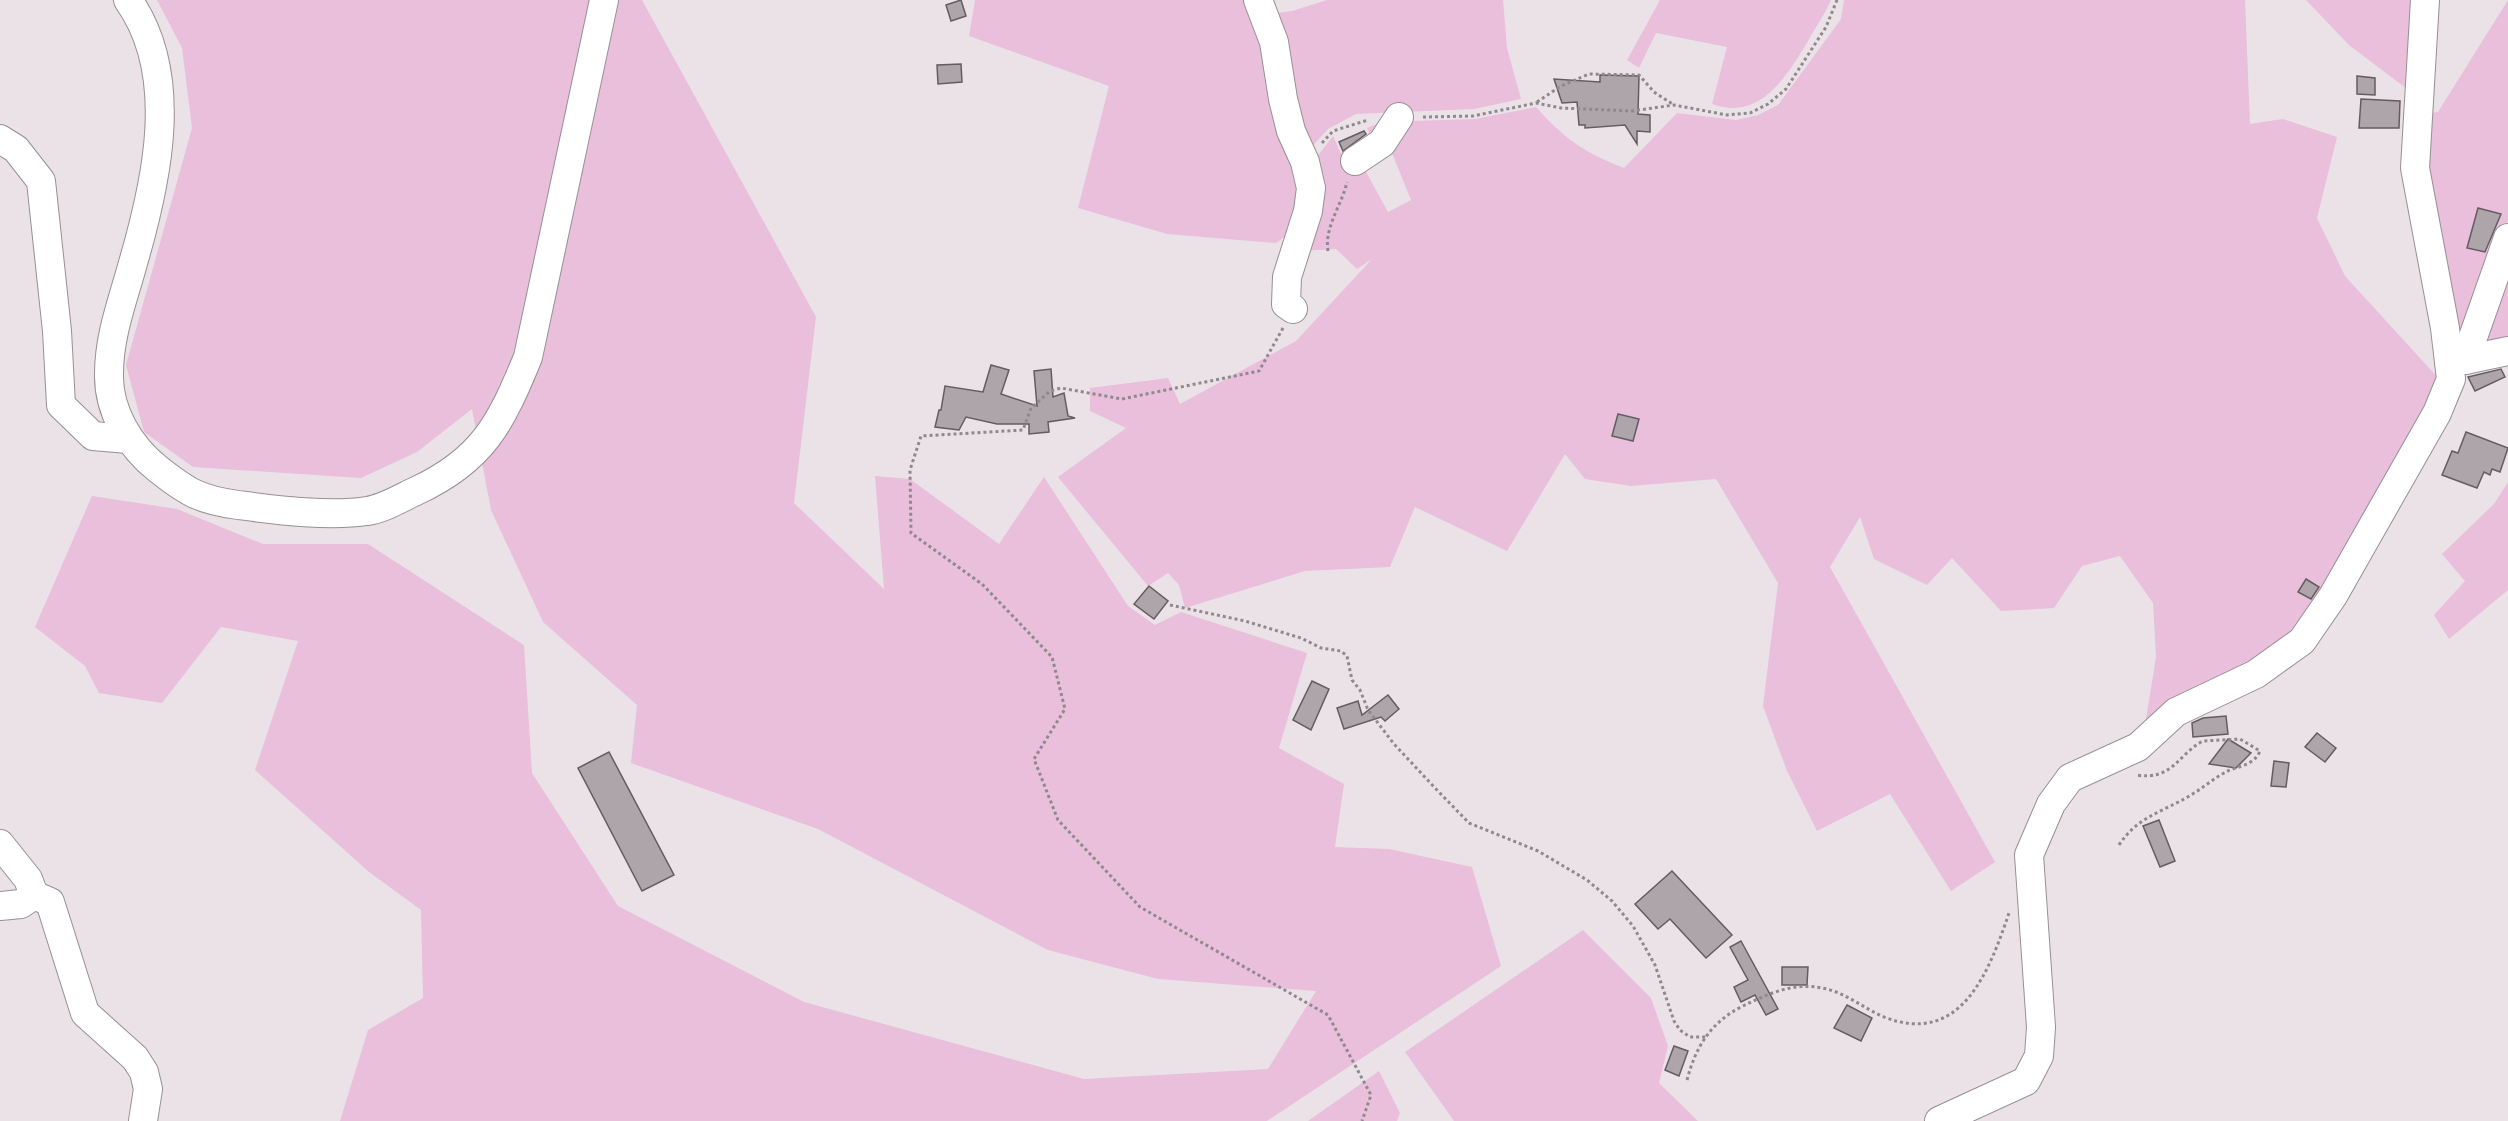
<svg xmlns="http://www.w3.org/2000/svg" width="2508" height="1121" viewBox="0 0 2508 1121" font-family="Rubik,sans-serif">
	<rect width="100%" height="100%" fill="#ebe2e8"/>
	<g fill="#e9bfdb" fill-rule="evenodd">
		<path d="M 157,0 L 642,0 L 816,317 L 794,503 L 884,589 L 875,476 L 910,479 L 999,544 L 1044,477 L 1128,606 L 1155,625 L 1181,612 L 1307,653 L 1279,748 L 1344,784 L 1335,847 L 1389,849 L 1472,867 L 1501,966 L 1267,1121 L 340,1121 L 368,1030 L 423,998 L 421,910 L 369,872 L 255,770 L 298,641 L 221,627 L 162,703 L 99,693 L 85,666 L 35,627 L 92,496 L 177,509 L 263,544 L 368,544 L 524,645 L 532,773 L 618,906 L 804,1002 L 1084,1079 L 1268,1069 L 1316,991 L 1158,979 L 1048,950 L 818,829 L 631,763 L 637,705 L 543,622 L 491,510 L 472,409 L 417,452 L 361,478 L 193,467 L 144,432 L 126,365 L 192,128 L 182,48 Z"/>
		<path d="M 975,0 L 1252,0 L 1301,170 L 1293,231 L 1276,243 L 1167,234 L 1078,208 L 1109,86 L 969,36 Z"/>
		<path d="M 1327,0 L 1503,0 L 1507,48 L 1521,99 L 1474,109 L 1356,114 L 1328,129 L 1308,151 L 1271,14 L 1292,11 Z"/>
		<path d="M 1660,0 L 1831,0 C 1825,14 1815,28 1808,41 C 1787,76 1760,122 1712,104 L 1727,47 L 1656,33 L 1639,68 L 1627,60 Z"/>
		<path d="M 1844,0 L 2245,0 L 2250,124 L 2283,119 L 2337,137 L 2317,218 L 2345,276 L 2441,381 L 2329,587 L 2293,633 L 2261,660 L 2145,725 L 2156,657 L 2153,603 L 2120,556 L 2082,566 L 2054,608 L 2001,611 L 1952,558 L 1927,585 L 1874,559 L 1860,517 L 1830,567 L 1995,862 L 1951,891 L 1890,794 L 1817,831 L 1787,771 L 1763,706 L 1778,583 L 1716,479 L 1631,486 L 1585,479 L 1565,454 L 1507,551 L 1415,507 L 1390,567 L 1305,571 L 1185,608 L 1179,585 L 1168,573 L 1148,586 L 1058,477 L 1126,428 L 1090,411 L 1090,388 L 1168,378 L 1180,404 L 1296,341 L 1372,259 L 1357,269 L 1336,249 L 1301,251 L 1313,162 L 1333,136 L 1345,162 L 1376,147 L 1367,128 L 1382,122 L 1475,119 L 1536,107 C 1565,139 1583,152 1624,168 L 1677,113 L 1736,120 L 1758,115 L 1778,105 L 1841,19 ZM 1392,153 L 1411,200 L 1388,212 L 1365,170 Z"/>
		<path d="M 2306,0 L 2417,0 L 2411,92 L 2349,45 Z"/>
		<path d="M 2508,0 L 2508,219 L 2465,346 L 2454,342 L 2427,185 L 2429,113 L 2438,112 Z"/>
		<path d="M 2508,254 L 2508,346 L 2490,348 L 2480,339 Z"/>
		<path d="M 2508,482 L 2508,590 L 2449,639 L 2434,615 L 2465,581 L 2442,554 L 2494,504 Z"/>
		<path d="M 1583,930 L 1651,998 L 1668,1046 L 1659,1083 L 1698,1121 L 1454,1121 L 1405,1052 Z"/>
		<path d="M 1379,1071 L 1400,1113 L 1397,1121 L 1308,1121 Z"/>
	</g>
	<g fill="#aea5ab" stroke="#645c61" stroke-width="1.5">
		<path d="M 961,0 L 966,16 L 951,21 L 946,5 Z"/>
		<path d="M 961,64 L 962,82 L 938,84 L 937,65 Z"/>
		<path d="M 1600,75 L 1639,76 L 1638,114 L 1650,115 L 1650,132 L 1637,131 L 1637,144 L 1625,125 L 1585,128 L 1585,125 L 1579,125 L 1577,102 L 1562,103 L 1554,79 L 1600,82 Z"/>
		<path d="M 2357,76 L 2375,78 L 2375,95 L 2357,94 Z"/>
		<path d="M 2361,99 L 2400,101 L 2399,128 L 2359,128 Z"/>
		<path d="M 1364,131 L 1366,134 L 1343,151 L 1339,142 Z"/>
		<path d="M 2478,208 L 2501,214 L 2485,252 L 2467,248 Z"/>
		<path d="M 991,365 L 1009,370 L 1001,394 L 1037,406 L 1034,371 L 1051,369 L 1053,397 L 1064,393 L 1068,416 L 1075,418 L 1048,422 L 1049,432 L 1029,434 L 1029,424 L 997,424 L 966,417 L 959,430 L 935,427 L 939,410 L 941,410 L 945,386 L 983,392 Z"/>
		<path d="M 2501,369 L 2505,377 L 2475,391 L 2468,377 Z"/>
		<path d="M 1618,414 L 1639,419 L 1633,441 L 1612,436 Z"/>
		<path d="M 2466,432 L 2508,448 L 2500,472 L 2492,469 L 2490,475 L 2484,472 L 2477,488 L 2442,475 L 2452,451 L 2458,453 Z"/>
		<path d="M 2306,579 L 2319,587 L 2311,599 L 2298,592 Z"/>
		<path d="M 1149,586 L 1168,601 L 1154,619 L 1134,604 Z"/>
		<path d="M 1312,681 L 1329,689 L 1311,730 L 1293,720 Z"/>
		<path d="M 1388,695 L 1399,709 L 1385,721 L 1381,717 L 1344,729 L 1337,708 L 1358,701 L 1362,715 Z"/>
		<path d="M 2226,716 L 2228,734 L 2193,737 L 2192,723 L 2203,718 Z"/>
		<path d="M 2317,733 L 2336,748 L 2325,762 L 2305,747 Z"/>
		<path d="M 2228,739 L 2251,753 L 2236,768 L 2209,764 Z"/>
		<path d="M 609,752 L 674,875 L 642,891 L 578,768 Z"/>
		<path d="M 2274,761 L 2289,763 L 2286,787 L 2271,786 Z"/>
		<path d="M 2159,820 L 2175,861 L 2160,867 L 2143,826 Z"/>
		<path d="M 1672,871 L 1732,935 L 1706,958 L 1670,919 L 1658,929 L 1635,904 Z"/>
		<path d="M 1741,941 L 1778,1009 L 1766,1015 L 1755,995 L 1741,1002 L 1734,987 L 1748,980 L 1730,947 Z"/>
		<path d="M 1782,967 L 1808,967 L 1807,985 L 1782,985 Z"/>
		<path d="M 1847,1005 L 1872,1018 L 1861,1041 L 1834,1028 Z"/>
		<path d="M 1674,1046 L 1688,1051 L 1679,1076 L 1665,1070 Z"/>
	</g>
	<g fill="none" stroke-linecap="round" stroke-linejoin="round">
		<g stroke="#978f94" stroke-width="30">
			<g id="minor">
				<path d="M 128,0 C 181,74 157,181 133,263 C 123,300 109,335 109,374 C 108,411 130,447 158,469 C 187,492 200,500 238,505 C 277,510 329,517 367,511 C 383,509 401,498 416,491 C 483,460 501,423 528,357 L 604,0"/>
				<path d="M 1258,0 L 1274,42 L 1283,99 L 1291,131 L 1305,162 L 1311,188 L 1308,211 L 1287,277 L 1286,304 L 1293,309"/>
				<path d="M 0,139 L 16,149 L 41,181 L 57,331 L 61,405 L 93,436 L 128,439"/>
				<path d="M 1355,161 L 1382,143 L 1399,117"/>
				<path d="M 2465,360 L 2508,351"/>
				<path d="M 2449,361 L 2465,360 L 2508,238"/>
				<path d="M 0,844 L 28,879 L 34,895 L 50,902 L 85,1013 L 135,1058 L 144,1072 L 148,1089 L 143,1121"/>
				<path d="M 0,906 L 21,904 L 34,895"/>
				<path d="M 1939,1121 L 2026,1081 L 2039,1056 L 2041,1027 L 2029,855 L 2051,804 L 2070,778 L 2138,747 L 2176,712 L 2256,674 L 2302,641 L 2333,596 L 2437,413 L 2451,379 L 2445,328 L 2415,168 L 2425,0"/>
			</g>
		</g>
		<g stroke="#8f898d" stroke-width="3" stroke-dasharray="3 3" stroke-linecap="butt">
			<path d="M 1537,102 L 1561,86 L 1589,74 L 1639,75 L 1654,92 L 1674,105"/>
			<path d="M 1423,117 L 1473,116 L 1536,103 L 1561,108 L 1632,111 L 1674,105 L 1727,115 L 1750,113 L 1768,104 L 1786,89 L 1826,27 L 1837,0"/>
			<path d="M 1322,143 L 1333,131 L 1368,120"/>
			<path d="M 1328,251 C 1324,227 1342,205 1347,182"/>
			<path d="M 1283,328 L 1259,371 L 1122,399 L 1061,388 L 1050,391 L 1031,408 L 1023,430 L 921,436 L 910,470 L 911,533 L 982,584 L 1052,657 L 1065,709 L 1034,759 L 1058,820 L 1140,907 L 1328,1015 L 1371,1095 L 1362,1121"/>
			<path d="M 1170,605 L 1245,621 L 1301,638 L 1321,648 L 1341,651 L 1347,656 L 1352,680 L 1360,690 L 1368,710 L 1394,744 L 1436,789 L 1469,823 L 1538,851 L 1587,880 L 1612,901 L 1633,926 L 1655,965 L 1674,1021 L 1680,1030 L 1690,1037 L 1706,1037"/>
			<path d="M 2119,845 C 2138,816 2163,812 2191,795 C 2203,788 2214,778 2226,772 C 2237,766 2254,766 2260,751 L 2240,739 L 2203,741 C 2178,754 2173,781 2136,775"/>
			<path d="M 1687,1080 C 1696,1046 1711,1022 1743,1006 C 1767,994 1794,982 1822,988 C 1845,992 1863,1008 1884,1017 C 1961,1047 1989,972 2009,913"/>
		</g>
		<use href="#minor" stroke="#fff" stroke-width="28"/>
	</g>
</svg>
